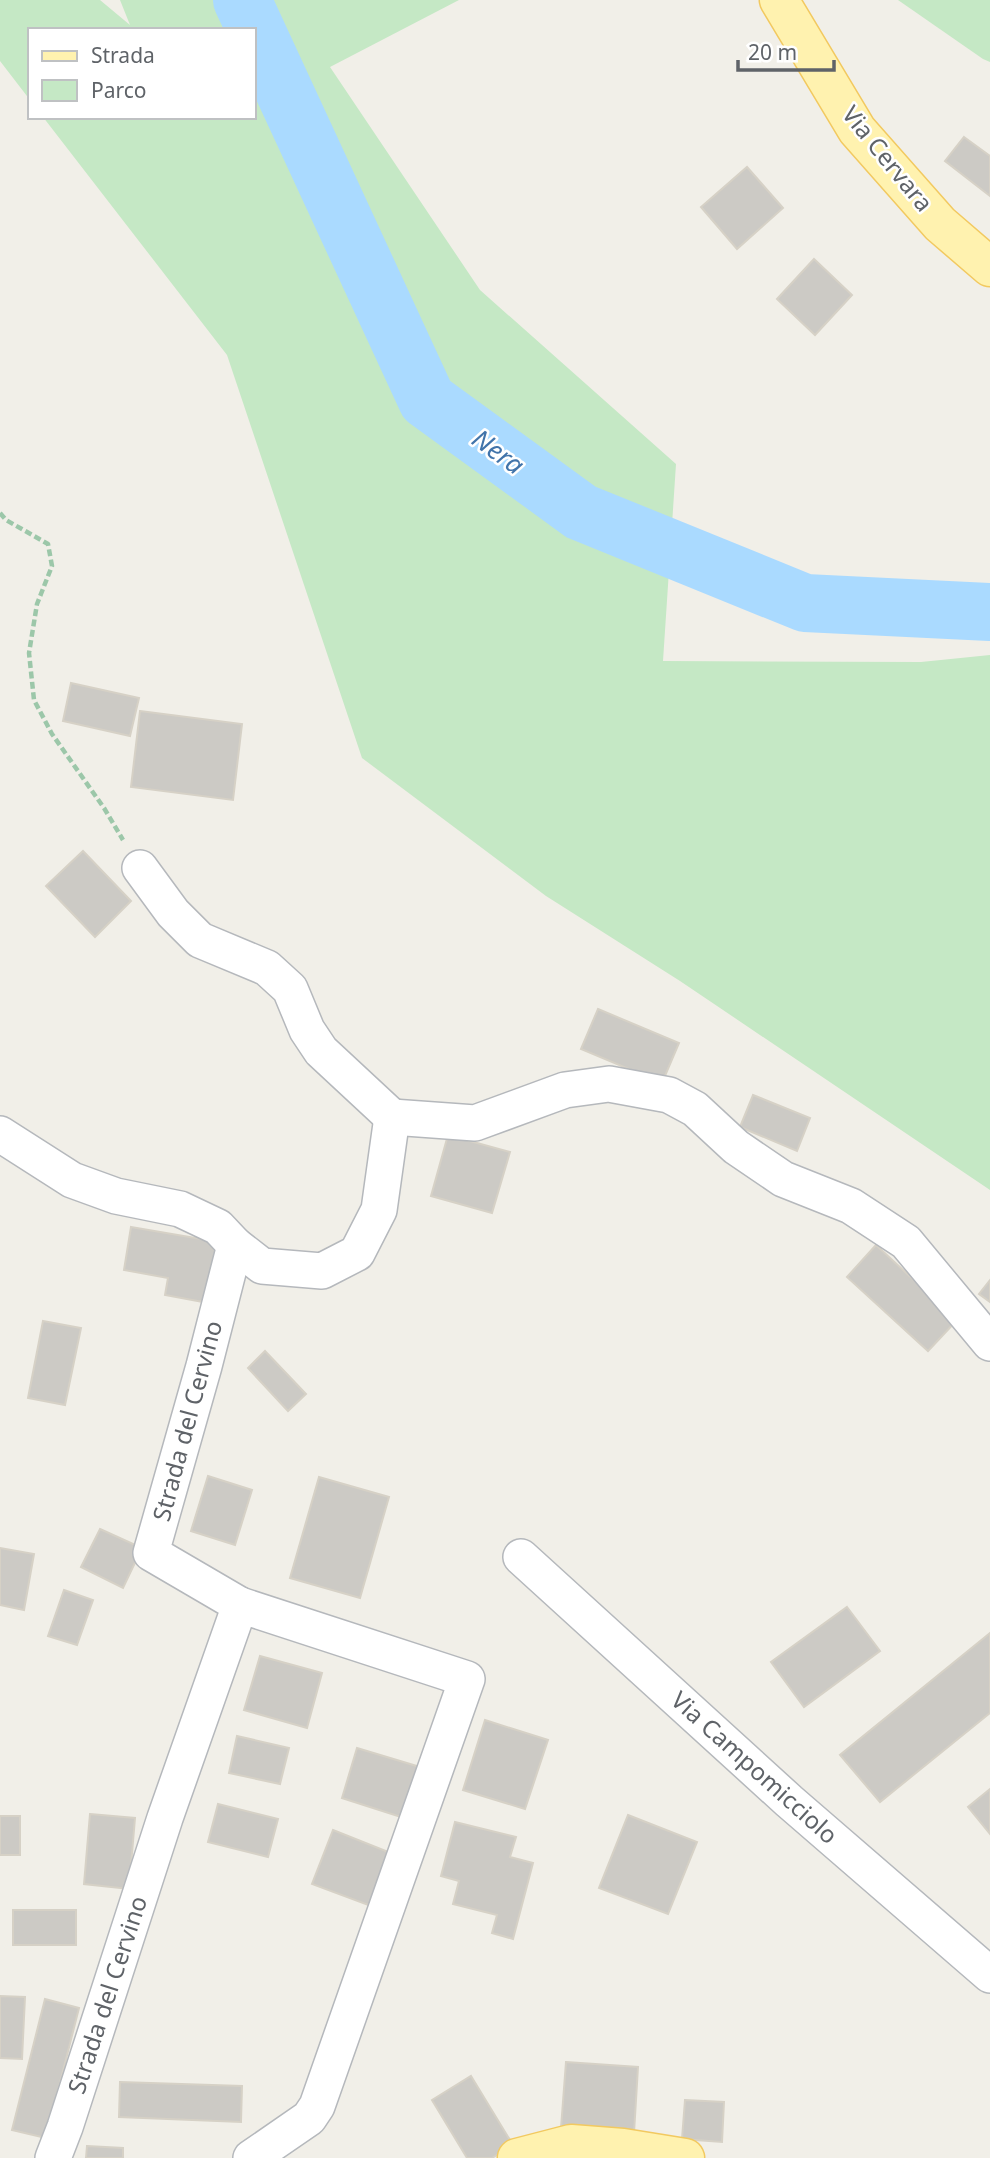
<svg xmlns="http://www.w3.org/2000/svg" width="990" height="2158" viewBox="0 0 990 2158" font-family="'Noto Sans',sans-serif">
	<rect width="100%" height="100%" fill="#f1efe8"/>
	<g fill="#c5e8c5">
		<path d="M 0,0 L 100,0 L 130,25 L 120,0 L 459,0 L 330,67 L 480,290 L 676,464 L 663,661 L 921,662 L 990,655 L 990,1190 L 680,981 L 546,896 L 362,758 L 227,355 L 43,117 L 254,117 L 254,30 L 30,30 L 30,100 L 0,61 Z"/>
		<path d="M 898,0 L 990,0 L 990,62 L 983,59 Z"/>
	</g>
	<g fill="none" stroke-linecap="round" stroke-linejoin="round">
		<path stroke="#aadaff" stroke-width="58" d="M 242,0 L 427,400 L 581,512 L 805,603 L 990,612"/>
	</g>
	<g fill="#cccac5" stroke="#d6d1c6" stroke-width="2">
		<path d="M 964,137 L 990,156 L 990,196 L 945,161 Z"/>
		<path d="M 747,167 L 783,208 L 737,249 L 701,207 Z"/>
		<path d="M 814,259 L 852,295 L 815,335 L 777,299 Z"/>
		<path d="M 71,683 L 139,698 L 130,736 L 63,721 Z"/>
		<path d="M 140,711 L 242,724 L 233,800 L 131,787 Z"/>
		<path d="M 83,851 L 131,901 L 95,937 L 46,886 Z"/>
		<path d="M 598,1009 L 679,1043 L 662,1083 L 581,1049 Z"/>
		<path d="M 753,1095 L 810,1118 L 797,1151 L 740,1127 Z"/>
		<path d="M 448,1135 L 510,1152 L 492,1213 L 431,1196 Z"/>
		<path d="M 131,1227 L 225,1243 L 214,1304 L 165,1295 L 168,1278 L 124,1270 Z"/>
		<path d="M 876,1245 L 957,1320 L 928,1351 L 847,1277 Z"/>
		<path d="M 990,1280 L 990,1302 L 979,1294 Z"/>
		<path d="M 43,1321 L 81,1328 L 65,1405 L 28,1398 Z"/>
		<path d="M 265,1351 L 306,1394 L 288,1411 L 248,1368 Z"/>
		<path d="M 208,1476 L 252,1490 L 235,1545 L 191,1531 Z"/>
		<path d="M 319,1477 L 389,1497 L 360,1598 L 290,1578 Z"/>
		<path d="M 100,1529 L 142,1548 L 123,1588 L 81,1567 Z"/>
		<path d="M 0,1548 L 34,1554 L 24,1610 L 0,1605 Z"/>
		<path d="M 64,1590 L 93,1600 L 77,1645 L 48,1636 Z"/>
		<path d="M 847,1607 L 880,1651 L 804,1707 L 771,1662 Z"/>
		<path d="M 990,1633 L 990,1713 L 880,1802 L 840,1755 Z"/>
		<path d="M 260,1656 L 322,1673 L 307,1728 L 244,1710 Z"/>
		<path d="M 485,1720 L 548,1740 L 525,1809 L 463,1790 Z"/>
		<path d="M 237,1736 L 289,1748 L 280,1784 L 229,1773 Z"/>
		<path d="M 357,1748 L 420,1767 L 404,1818 L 342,1798 Z"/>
		<path d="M 990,1789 L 990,1834 L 968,1807 Z"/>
		<path d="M 218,1804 L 278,1819 L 268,1857 L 208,1842 Z"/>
		<path d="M 90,1814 L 135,1818 L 129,1889 L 84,1884 Z"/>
		<path d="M 628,1815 L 697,1842 L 668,1914 L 599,1888 Z"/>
		<rect x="0" y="1816" width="20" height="39"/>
		<path d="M 455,1822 L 516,1837 L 510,1857 L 533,1863 L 513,1939 L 492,1933 L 497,1915 L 453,1904 L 459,1881 L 441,1876 Z"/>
		<path d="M 333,1830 L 391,1853 L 371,1906 L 312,1884 Z"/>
		<rect x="13" y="1910" width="63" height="35"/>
		<path d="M 0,1996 L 25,1997 L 22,2059 L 0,2058 Z"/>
		<path d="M 45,1999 L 79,2008 L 46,2138 L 12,2130 Z"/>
		<path d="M 566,2062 L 638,2067 L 634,2133 L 561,2128 Z"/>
		<path d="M 471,2076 L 513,2145 L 492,2158 L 467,2158 L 432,2100 Z"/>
		<path d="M 120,2082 L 242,2086 L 241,2122 L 119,2117 Z"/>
		<path d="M 685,2100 L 724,2102 L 722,2142 L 682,2139 Z"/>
		<path d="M 87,2146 L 123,2148 L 123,2158 L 86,2158 Z"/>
	</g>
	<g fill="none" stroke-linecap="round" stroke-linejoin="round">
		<g stroke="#b5b8bc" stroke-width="38">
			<g id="minor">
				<path d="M 140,868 L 173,913 L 200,940 L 267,968 L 290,989 L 307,1030 L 321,1051 L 392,1117"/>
				<path d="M 392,1117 L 475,1123 L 565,1090 L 609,1084 L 669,1095 L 695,1109 L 736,1147 L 783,1179 L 851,1206 L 906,1242 L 990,1343"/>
				<path d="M 0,1134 L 72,1180 L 116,1196 L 180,1209 L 218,1227 L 235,1245 L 262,1266 L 322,1271 L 357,1253 L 379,1210 L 392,1117"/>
				<path d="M 521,1557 L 789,1801 L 990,1975"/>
				<path d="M 240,1605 L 467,1679 L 317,2106 L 309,2118 L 251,2158"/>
				<path d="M 53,2158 L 65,2127 L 165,1818 L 240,1605 L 151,1553 L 204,1366 L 235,1245"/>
			</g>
		</g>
		<g stroke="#f2c960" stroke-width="41">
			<g id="primary">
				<path d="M 779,0 L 857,130 L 940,224 L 990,267"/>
				<path d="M 517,2158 L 571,2144 L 623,2148 L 685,2158"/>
			</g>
		</g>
		<path stroke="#9cc7a9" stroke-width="4.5" stroke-dasharray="7 3.5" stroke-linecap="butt" d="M 0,513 L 6,520 L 48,544 L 52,566 L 37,604 L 29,653 L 34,700 L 52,734 L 104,808 L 123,840"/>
		<use href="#minor" stroke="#fff" stroke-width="35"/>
		<use href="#primary" stroke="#fff2af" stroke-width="38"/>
	</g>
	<g text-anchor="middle" stroke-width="5" stroke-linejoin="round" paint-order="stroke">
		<g font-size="24" fill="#5f6368" stroke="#fff">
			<text transform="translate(887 159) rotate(51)" y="8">Via Cervara</text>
			<text transform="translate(188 1421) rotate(-75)" y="8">Strada del Cervino</text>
			<text transform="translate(754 1768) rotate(42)" y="8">Via Campomicciolo</text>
			<text transform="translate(108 1995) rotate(-72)" y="8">Strada del Cervino</text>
		</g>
		<g font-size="26" font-style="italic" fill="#4174aa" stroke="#fff">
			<text transform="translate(498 452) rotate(36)" y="9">Nera</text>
		</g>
	</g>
	<rect x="28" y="28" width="228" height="91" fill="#ffffff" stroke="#bfc1c3" stroke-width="2"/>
	<rect x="42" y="51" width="35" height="10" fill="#fff2af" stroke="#bfc1c3" stroke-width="2"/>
	<text x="91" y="63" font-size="21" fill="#5f6368">Strada</text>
	<rect x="42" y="80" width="35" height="21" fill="#c5e8c5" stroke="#bfc1c3" stroke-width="2"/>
	<text x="91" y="98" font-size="21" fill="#5f6368">Parco</text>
	<path d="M738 60v10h96v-10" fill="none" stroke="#5f6368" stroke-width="3.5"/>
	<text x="748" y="60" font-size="21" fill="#5f6368" stroke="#ffffff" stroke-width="5" paint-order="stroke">20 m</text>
</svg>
